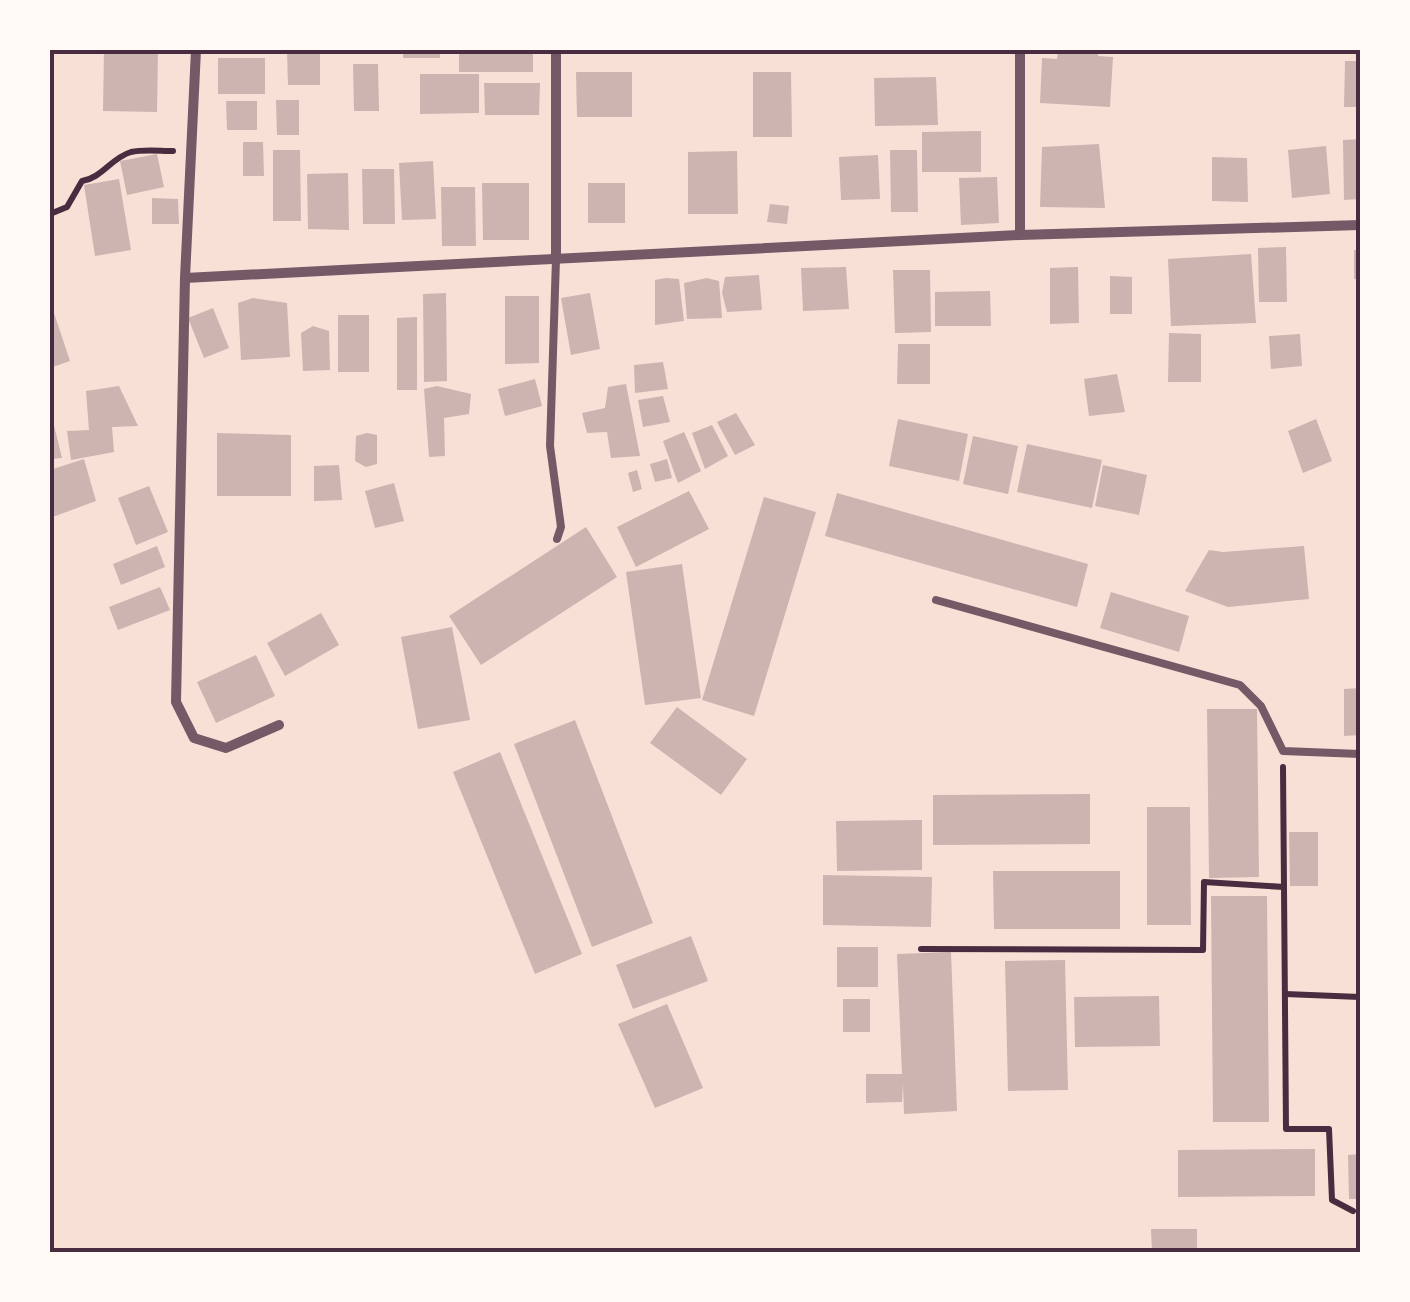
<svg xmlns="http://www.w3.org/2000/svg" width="1410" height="1302" viewBox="0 0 1410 1302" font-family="'Noto Serif',serif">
	<rect width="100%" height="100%" fill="#f7e1d7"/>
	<g fill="#ccb4b1">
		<path d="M 104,50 L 158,50 L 157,112 L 103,111 Z"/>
		<path d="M 320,50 L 320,85 L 288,85 L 287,51 Z"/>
		<rect x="403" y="50" width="37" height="8"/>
		<rect x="459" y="50" width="74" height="22"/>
		<path d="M 1058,50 L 1099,50 L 1098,56 L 1113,57 L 1110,107 L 1040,103 L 1042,58 L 1057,59 Z"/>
		<rect x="218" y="58" width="47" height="36"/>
		<path d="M 1345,61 L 1360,61 L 1360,107 L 1344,107 Z"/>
		<path d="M 353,64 L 378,64 L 379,111 L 354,111 Z"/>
		<path d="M 576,72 L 632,72 L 632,117 L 577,117 Z"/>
		<path d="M 753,72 L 791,72 L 792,137 L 753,137 Z"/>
		<path d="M 420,74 L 479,74 L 479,113 L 420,114 Z"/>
		<path d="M 936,77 L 938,125 L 875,126 L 874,78 Z"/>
		<path d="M 484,83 L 540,83 L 539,115 L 485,115 Z"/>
		<path d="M 276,100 L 299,100 L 299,135 L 277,135 Z"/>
		<path d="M 226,101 L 257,101 L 257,130 L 227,130 Z"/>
		<path d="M 981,131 L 981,172 L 922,172 L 922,132 Z"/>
		<path d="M 1360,139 L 1360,199 L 1344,200 L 1343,140 Z"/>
		<path d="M 243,142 L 263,142 L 264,176 L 243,176 Z"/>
		<path d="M 1099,144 L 1105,208 L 1040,207 L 1042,147 Z"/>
		<path d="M 1326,146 L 1330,194 L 1292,198 L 1288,150 Z"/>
		<path d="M 273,150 L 300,150 L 301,221 L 273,221 Z"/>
		<path d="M 890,150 L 917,150 L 918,212 L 891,212 Z"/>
		<path d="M 737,151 L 738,214 L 688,214 L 688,152 Z"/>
		<path d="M 157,154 L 164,187 L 127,195 L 120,161 Z"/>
		<path d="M 878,155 L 880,199 L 841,200 L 839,157 Z"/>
		<path d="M 1212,157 L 1247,158 L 1248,202 L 1212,201 Z"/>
		<path d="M 433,161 L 436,219 L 402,220 L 399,163 Z"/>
		<path d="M 362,169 L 394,169 L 395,224 L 363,224 Z"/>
		<path d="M 348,173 L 349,230 L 308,229 L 307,174 Z"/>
		<path d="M 997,177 L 999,223 L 961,225 L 959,178 Z"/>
		<path d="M 119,179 L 131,250 L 95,256 L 84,185 Z"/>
		<path d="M 482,183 L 529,183 L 529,240 L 483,240 Z"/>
		<rect x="588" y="183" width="37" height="40"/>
		<path d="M 441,187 L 475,187 L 476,246 L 442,246 Z"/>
		<path d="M 152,198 L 178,199 L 179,224 L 152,224 Z"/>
		<path d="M 770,204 L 789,206 L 787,224 L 767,222 Z"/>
		<path d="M 1286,247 L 1287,302 L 1259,302 L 1258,248 Z"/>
		<rect x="1354" y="250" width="6" height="29"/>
		<path d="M 1251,254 L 1256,323 L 1171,326 L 1168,259 Z"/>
		<path d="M 846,267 L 849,309 L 803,311 L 801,268 Z"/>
		<path d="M 1078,267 L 1079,323 L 1050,324 L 1050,268 Z"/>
		<path d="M 893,270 L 930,270 L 931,332 L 895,333 Z"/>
		<path d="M 759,275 L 762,310 L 727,312 L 722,293 L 725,277 Z"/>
		<path d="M 1110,276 L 1132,277 L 1132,314 L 1110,314 Z"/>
		<path d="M 666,278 L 679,279 L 684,321 L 655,325 L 655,280 Z"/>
		<path d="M 707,278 L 719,281 L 722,318 L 687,319 L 684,283 Z"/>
		<path d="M 990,291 L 991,326 L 935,326 L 935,292 Z"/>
		<path d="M 446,293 L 447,381 L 424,382 L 423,294 Z"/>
		<path d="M 590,293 L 600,349 L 571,355 L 561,298 Z"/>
		<path d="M 505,296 L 539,296 L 539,363 L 505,364 Z"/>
		<path d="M 253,298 L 287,303 L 290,357 L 241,360 L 238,303 Z"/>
		<path d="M 51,304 L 70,361 L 50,368 L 50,305 Z"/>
		<path d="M 213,308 L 229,348 L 204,358 L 188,318 Z"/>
		<rect x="338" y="315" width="31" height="57"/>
		<path d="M 417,317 L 417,390 L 397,390 L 397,318 Z"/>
		<path d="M 313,326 L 329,331 L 330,370 L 303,371 L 301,333 Z"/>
		<path d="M 1169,333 L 1201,334 L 1201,382 L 1168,382 Z"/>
		<path d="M 1300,334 L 1302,366 L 1271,369 L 1269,336 Z"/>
		<path d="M 898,344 L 930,344 L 930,384 L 897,384 Z"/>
		<path d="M 663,362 L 668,389 L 635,393 L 634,365 Z"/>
		<path d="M 1117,374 L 1125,412 L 1089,416 L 1084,379 Z"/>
		<path d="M 535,379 L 542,406 L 505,416 L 498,389 Z"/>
		<path d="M 626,384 L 640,456 L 611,458 L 607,432 L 587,433 L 582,413 L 605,408 L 608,387 Z"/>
		<path d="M 119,386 L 138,426 L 112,427 L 114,452 L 71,460 L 67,431 L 89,430 L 86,391 Z"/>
		<path d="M 437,386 L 471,394 L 469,414 L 444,418 L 445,456 L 429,457 L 424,389 Z"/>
		<path d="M 663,396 L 670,422 L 643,427 L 638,400 Z"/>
		<path d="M 736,413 L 755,445 L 735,455 L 717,422 Z"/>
		<path d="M 898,419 L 968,434 L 959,481 L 889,466 Z"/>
		<path d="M 1316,419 L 1332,461 L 1303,473 L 1288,431 Z"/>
		<path d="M 54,425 L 62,458 L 50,459 L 50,426 Z"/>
		<path d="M 712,425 L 728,456 L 705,469 L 692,433 Z"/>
		<path d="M 684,432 L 701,471 L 678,483 L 663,441 Z"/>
		<path d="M 217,433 L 291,435 L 291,496 L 217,496 Z"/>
		<path d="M 367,433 L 377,435 L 377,464 L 366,467 L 355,461 L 356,436 Z"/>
		<path d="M 973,436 L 1018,446 L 1008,494 L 963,484 Z"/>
		<path d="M 1027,444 L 1102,460 L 1092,508 L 1017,492 Z"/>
		<path d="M 84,459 L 96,501 L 50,518 L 50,470 Z"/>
		<path d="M 667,459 L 672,478 L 655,482 L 650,464 Z"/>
		<path d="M 339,465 L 342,500 L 314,501 L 314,466 Z"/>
		<path d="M 1103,465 L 1147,475 L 1139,515 L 1095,506 Z"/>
		<path d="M 637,470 L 642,489 L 633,492 L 628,473 Z"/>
		<path d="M 394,483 L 404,521 L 375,528 L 365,491 Z"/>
		<path d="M 149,486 L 168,532 L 136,545 L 118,498 Z"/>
		<path d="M 689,491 L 709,529 L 636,567 L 617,527 Z"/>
		<path d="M 837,493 L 1088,564 L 1077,607 L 825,536 Z"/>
		<path d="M 764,497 L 816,512 L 754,716 L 702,700 Z"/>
		<path d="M 586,527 L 617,577 L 481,665 L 449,616 Z"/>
		<path d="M 157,546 L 165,567 L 121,585 L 113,564 Z"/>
		<path d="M 1304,546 L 1309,599 L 1228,607 L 1185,591 L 1209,550 L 1223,552 Z"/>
		<path d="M 682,564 L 701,698 L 645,705 L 626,572 Z"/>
		<path d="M 160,587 L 170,610 L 118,630 L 109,607 Z"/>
		<path d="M 1111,592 L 1189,616 L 1179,652 L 1100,628 Z"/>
		<path d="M 321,613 L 339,645 L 285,676 L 267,643 Z"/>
		<path d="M 452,627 L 470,720 L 418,729 L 401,637 Z"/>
		<path d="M 256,655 L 275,696 L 216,723 L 197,682 Z"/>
		<path d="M 1360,688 L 1360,735 L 1344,736 L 1344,689 Z"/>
		<path d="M 677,707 L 747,759 L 721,795 L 650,743 Z"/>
		<path d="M 1207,709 L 1257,709 L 1259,877 L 1209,878 Z"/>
		<path d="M 575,720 L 653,923 L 592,947 L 514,744 Z"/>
		<path d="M 500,752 L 582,954 L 535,974 L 453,772 Z"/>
		<path d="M 1090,794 L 1090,844 L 933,845 L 933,795 Z"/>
		<path d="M 1147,807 L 1190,807 L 1191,925 L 1147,925 Z"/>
		<path d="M 922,820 L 922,870 L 837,871 L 836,821 Z"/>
		<path d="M 1289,832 L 1318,832 L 1318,886 L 1290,886 Z"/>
		<path d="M 993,871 L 1120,871 L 1120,929 L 994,929 Z"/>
		<path d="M 823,875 L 932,877 L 931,927 L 823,925 Z"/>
		<path d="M 1211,896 L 1267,896 L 1269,1122 L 1213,1122 Z"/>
		<path d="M 691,936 L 708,981 L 633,1009 L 616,965 Z"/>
		<rect x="837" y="947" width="41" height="40"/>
		<path d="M 951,952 L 957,1111 L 904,1114 L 903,1084 L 902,1102 L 866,1103 L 866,1074 L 902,1074 L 897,954 Z"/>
		<path d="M 1065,960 L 1068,1090 L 1008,1091 L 1005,961 Z"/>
		<path d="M 1159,996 L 1160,1046 L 1075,1047 L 1074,997 Z"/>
		<rect x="843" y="999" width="27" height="33"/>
		<path d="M 667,1004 L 703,1088 L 655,1108 L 618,1024 Z"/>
		<path d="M 1315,1149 L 1315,1196 L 1178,1197 L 1178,1150 Z"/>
		<path d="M 1360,1154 L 1360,1199 L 1349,1199 L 1348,1155 Z"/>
		<path d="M 1151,1229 L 1197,1229 L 1197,1252 L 1152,1252 Z"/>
	</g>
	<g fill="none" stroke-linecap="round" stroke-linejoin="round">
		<g stroke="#4a2c40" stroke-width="6">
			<path d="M 50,214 L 67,207 L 82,181 C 102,178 111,158 131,152 C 143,149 160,151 173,151"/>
			<path d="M 1283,767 L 1286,1129 L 1329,1129 L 1332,1200 L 1353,1211"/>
			<path d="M 921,949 L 1203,950 L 1204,882 L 1284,887"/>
			<path d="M 1285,994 L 1360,997"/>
		</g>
		<g stroke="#755966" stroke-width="8">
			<path d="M 556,259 L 550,446 L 561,527 L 557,539"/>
			<path d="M 936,600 L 1240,685 L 1261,706 L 1283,751 L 1360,754"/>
		</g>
		<g stroke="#755966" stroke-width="10">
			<path d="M 196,50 L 185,278 L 176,702 L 194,738 L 226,748 L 279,725"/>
			<path d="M 1020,235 L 1020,50"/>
			<path d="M 556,259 L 556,50"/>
			<path d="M 185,278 L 1020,235 L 1360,225"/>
		</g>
	</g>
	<rect width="1410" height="1302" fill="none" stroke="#fffaf5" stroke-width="105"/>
	<rect x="52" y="52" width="1306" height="1198" fill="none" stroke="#4a2c40" stroke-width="4"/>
</svg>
